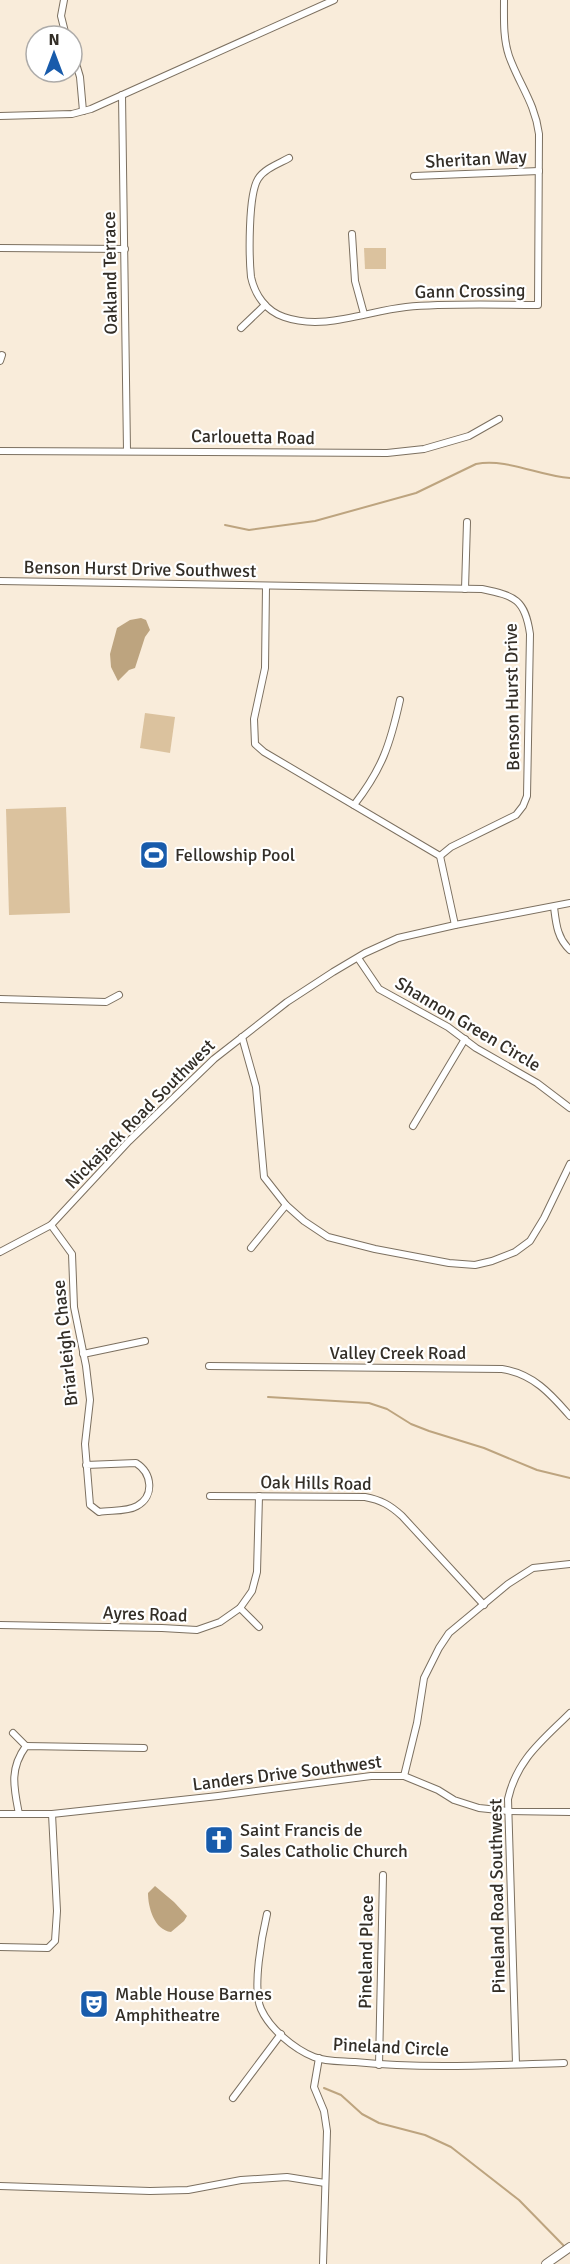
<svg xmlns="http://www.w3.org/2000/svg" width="570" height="2264" viewBox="0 0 570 2264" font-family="Signika,sans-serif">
	<rect width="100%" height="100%" fill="#f9ecda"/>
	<g fill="#dbc29e">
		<path d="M 364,248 L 386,248 L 386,269 L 365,269 Z"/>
		<path d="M 145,713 L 175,717 L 170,753 L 140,748 Z"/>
		<path d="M 66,807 L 70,913 L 9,915 L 6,809 Z"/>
	</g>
	<g fill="#bda47f">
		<path d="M 141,618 L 146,620 L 150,630 L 145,637 L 135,668 L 129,670 L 118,681 L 111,667 L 110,654 L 117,628 L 130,620 Z"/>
		<path d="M 155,1886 L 174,1902 L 187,1916 L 184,1921 L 171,1932 C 154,1930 148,1907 148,1893 Z"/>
	</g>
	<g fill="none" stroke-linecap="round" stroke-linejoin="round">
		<g stroke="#bda47f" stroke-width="2">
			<path d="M 225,525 L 249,530 L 315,521 L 416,493 L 476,464 C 507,458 539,476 570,478"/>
			<path d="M 268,1397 L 369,1403 L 387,1409 L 411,1424 L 429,1431 L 484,1448 L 537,1470 L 570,1478"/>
			<path d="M 324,2088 L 341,2095 L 362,2114 L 379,2123 L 425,2135 L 451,2147 L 519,2200 L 565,2247"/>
		</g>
		<g stroke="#7c7060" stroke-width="8">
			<g id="minor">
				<path d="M 64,0 L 61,16 L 66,36"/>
				<path d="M 72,50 L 80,77 L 83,111"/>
				<path d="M 122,95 L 127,451"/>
				<path d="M 0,116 L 72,114 L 91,109 L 334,0"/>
				<path d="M 289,158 C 278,164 264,169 258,179 C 248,195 249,257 251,277 C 255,295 266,311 284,317 C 324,331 367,311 406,307 C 450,303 495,305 538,305 L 539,134 C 535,103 519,84 509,56 C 503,38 504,19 504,0"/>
				<path d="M 414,176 L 539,171"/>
				<path d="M 352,234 L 355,281 L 364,314"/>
				<path d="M 0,248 L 125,249"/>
				<path d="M 241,328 L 265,305"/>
				<path d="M 0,361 L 2,355"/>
				<path d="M 0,451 L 387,453 L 424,449 L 469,436 L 499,419"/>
				<path d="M 0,581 L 482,589 C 515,596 525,599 530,634 L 527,796 L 523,806 L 516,815 L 451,847 L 440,856"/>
				<path d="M 266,586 L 265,668 L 254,719 L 255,744 L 264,752 L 440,856 L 455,925"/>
				<path d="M 465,589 L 467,522"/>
				<path d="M 354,805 C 382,769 390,745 400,700"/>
				<path d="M 554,907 C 556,923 557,938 570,950"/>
				<path d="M 358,958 L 379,989 L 448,1027 L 476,1048 L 537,1083 L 570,1108"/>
				<path d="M 0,999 L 106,1002 L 119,995"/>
				<path d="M 242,1037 L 256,1087 L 264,1177 L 286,1205 L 304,1221 L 328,1237 L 375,1249 L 449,1263 L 475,1265 L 492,1261 L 515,1252 L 530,1241 L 544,1218 L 570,1164"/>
				<path d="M 413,1126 L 465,1039"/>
				<path d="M 51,1225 L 72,1254 L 74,1307 L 86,1366 L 90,1400 L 85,1444 L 90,1505 L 99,1512 C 110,1510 127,1512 137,1506 C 155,1496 152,1473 136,1463 L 86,1465"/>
				<path d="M 251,1248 L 286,1205"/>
				<path d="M 0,1252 L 51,1225 L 129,1141 L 214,1059 L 287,1002 L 333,972 L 365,953 L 398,938 L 455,925 L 570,903"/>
				<path d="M 83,1354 L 145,1341"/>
				<path d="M 209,1366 L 502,1369 C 533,1374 550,1393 570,1416"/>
				<path d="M 210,1496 L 365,1497 C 381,1500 390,1505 402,1516 L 484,1605"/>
				<path d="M 240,1608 L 259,1627"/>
				<path d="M 0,1625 L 162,1628 L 197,1630 L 220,1622 L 240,1608 L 252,1591 L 257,1572 L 259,1496"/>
				<path d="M 13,1733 L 26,1746"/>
				<path d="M 404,1776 L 417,1723 L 424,1678 L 439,1648 L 449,1633 L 508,1584 L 533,1568 L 570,1564"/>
				<path d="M 0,1814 L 52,1814 L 218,1796 L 371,1776 L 404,1776 L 438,1790 L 454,1800 L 479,1808 L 508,1811 L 570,1812"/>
				<path d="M 19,1814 C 14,1788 9,1769 26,1746 L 144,1748"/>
				<path d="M 267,1914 C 262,1935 252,1989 261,2009 C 270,2029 294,2049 314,2057 C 326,2062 342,2061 355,2062 C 424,2069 495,2065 564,2063"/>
				<path d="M 0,1947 L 48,1948 L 55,1941 L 57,1911 L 52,1814"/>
				<path d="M 319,2058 L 314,2087 L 324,2111 L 327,2131 L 323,2264"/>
				<path d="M 516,2064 L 508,1799 C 517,1759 543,1740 570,1713"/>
				<path d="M 379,2065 L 383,1875"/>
				<path d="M 233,2098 L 281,2034"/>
				<path d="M 0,2186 L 150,2191 L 188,2190 L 241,2180 L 287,2177 L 325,2183"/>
			</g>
		</g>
		<g stroke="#7c7060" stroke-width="10">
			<path id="major" d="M 546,2264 L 570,2247"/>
		</g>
		<use href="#minor" stroke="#fff" stroke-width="6"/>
		<use href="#major" stroke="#fff" stroke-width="8"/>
	</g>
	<defs>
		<g id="stadium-square" transform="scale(1.5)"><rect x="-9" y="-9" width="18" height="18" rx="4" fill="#185bab" stroke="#fff"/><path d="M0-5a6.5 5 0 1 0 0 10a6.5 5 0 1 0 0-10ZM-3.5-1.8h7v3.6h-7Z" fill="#fff"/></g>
		<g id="church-square" transform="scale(1.5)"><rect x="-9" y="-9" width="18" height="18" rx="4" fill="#185bab" stroke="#fff"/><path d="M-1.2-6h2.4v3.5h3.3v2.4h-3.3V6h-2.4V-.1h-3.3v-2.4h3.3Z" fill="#fff"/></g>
		<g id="theatre-square" transform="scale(1.5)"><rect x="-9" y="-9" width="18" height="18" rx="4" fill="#185bab" stroke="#fff"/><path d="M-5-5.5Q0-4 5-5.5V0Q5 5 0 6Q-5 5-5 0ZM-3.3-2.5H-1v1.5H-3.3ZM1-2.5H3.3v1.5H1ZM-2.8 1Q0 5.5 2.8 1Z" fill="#fff"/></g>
	</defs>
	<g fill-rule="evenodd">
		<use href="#stadium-square" x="154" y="855"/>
		<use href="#church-square" x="219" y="1840"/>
		<use href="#theatre-square" x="94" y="2004"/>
	</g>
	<g text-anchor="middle" stroke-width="4.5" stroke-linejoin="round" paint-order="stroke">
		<g font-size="18" fill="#332e27" stroke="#fff">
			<text transform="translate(476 159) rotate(-3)" y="6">Sheritan Way</text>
			<text transform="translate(110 273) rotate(-91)" y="6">Oakland Terrace</text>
			<text transform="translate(470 291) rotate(-1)" y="6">Gann Crossing</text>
			<text transform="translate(253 437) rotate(1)" y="6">Carlouetta Road</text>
			<text transform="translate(140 569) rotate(1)" y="6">Benson Hurst Drive Southwest</text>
			<text transform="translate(512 697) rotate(-91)" y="6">Benson Hurst Drive</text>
			<text transform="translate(468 1024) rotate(31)" y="6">Shannon Green Circle</text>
			<text transform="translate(140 1114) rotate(-45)" y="6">Nickajack Road Southwest</text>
			<text transform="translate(65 1343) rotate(-96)" y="6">Briarleigh Chase</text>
			<text x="398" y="1359">Valley Creek Road</text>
			<text transform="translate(316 1483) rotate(1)" y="6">Oak Hills Road</text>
			<text transform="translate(145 1614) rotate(2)" y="6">Ayres Road</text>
			<text transform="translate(287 1773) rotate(-7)" y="6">Landers Drive Southwest</text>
			<text transform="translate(497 1896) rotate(-91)" y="6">Pineland Road Southwest</text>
			<text transform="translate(366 1952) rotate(-89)" y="6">Pineland Place</text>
			<text transform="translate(391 2047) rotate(3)" y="6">Pineland Circle</text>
		</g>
		<g font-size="18" fill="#332e27" stroke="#fff" text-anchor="start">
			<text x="175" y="861">Fellowship Pool</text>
			<text x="240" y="1836">Saint Francis de<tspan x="240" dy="21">Sales Catholic Church</tspan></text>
			<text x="115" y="2000">Mable House Barnes<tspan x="115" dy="21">Amphitheatre</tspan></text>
		</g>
	</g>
	<g transform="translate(54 54)"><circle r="28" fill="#ffffff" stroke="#adaba9" stroke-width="1.5"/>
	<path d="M0-4.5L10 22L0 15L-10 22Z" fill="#185bab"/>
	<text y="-9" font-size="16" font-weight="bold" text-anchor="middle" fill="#332e27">N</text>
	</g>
</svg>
